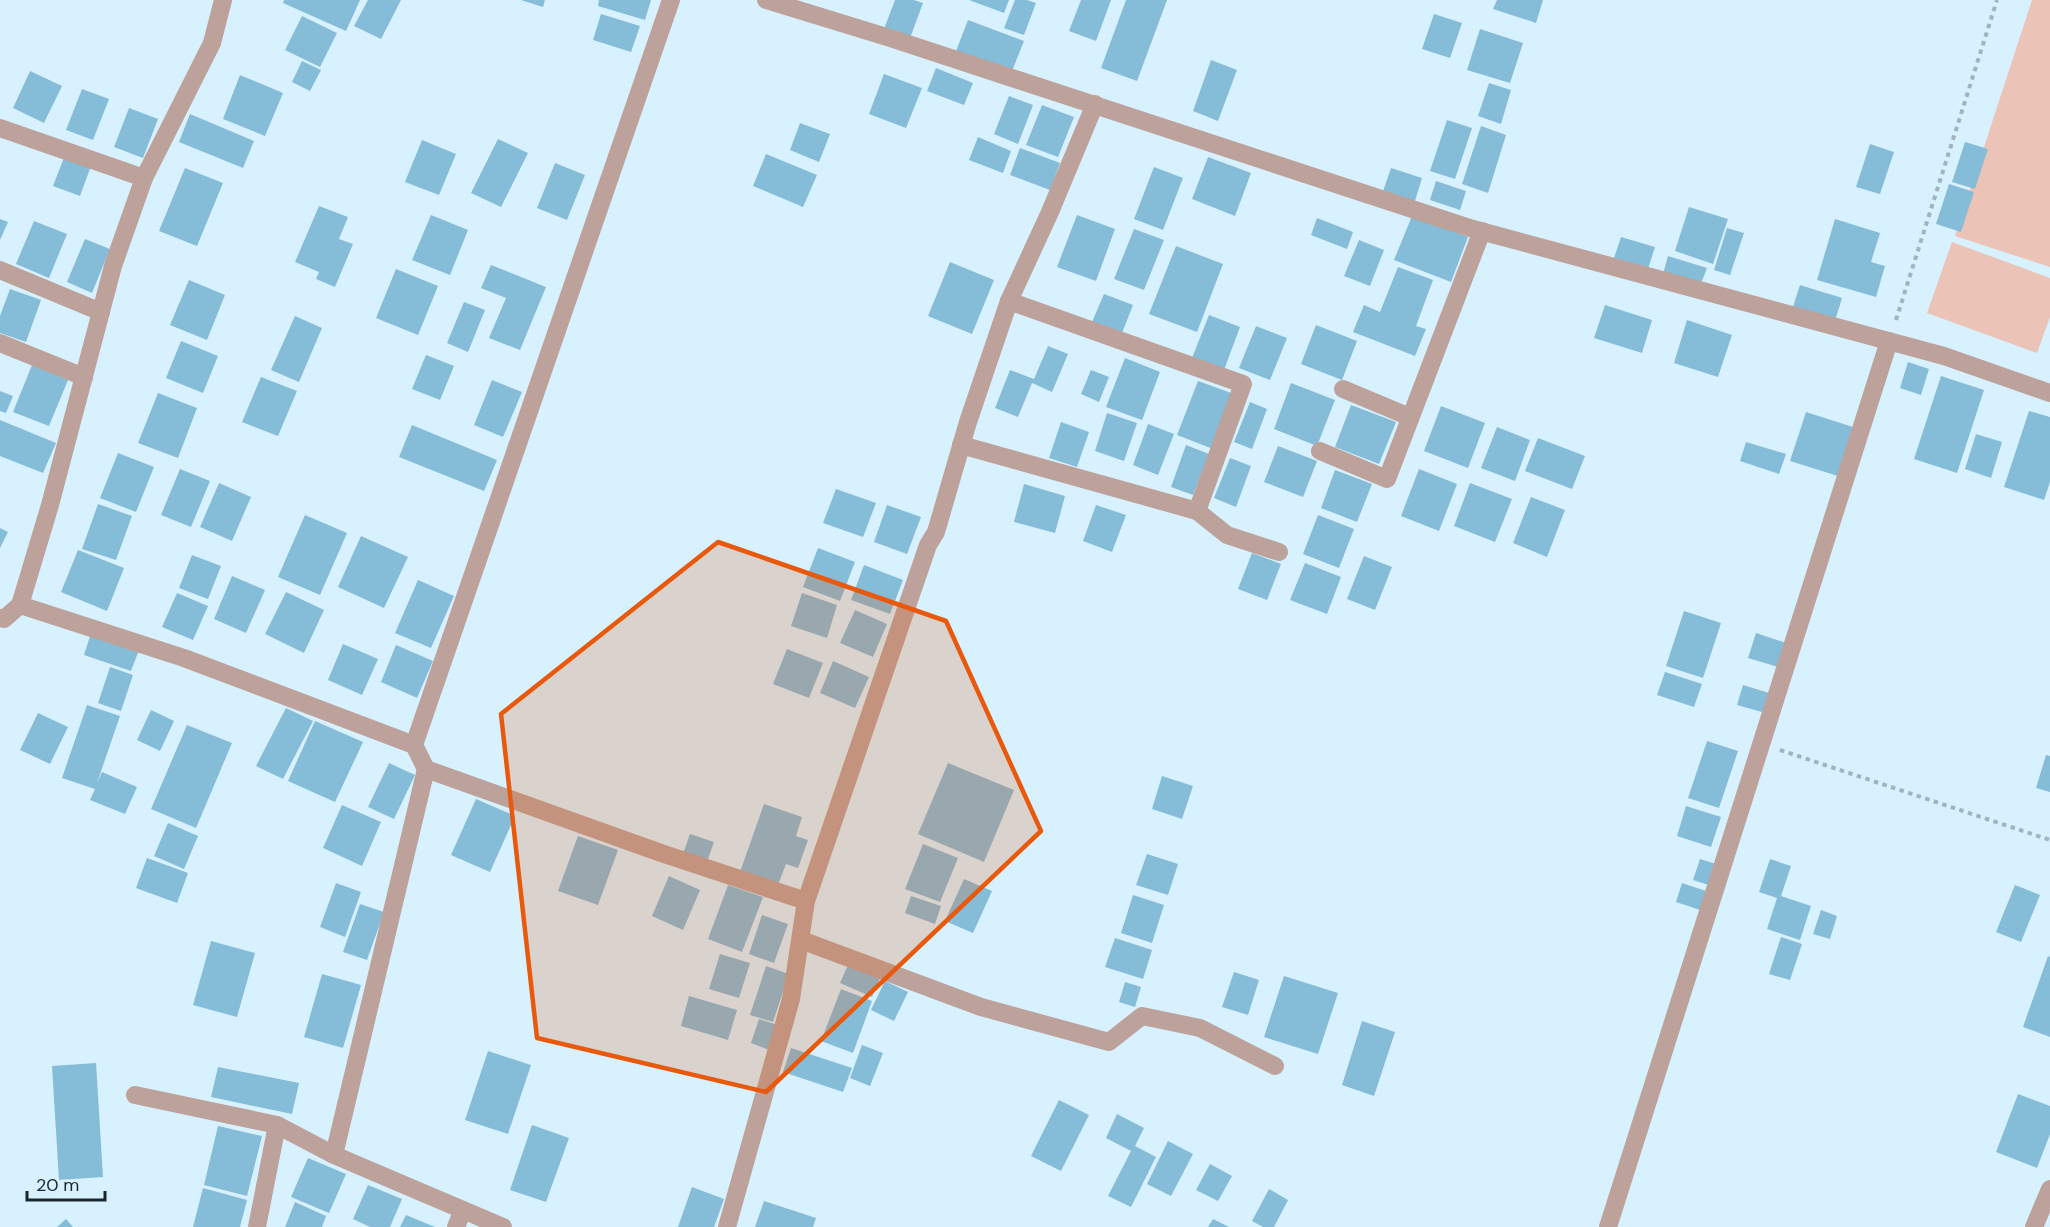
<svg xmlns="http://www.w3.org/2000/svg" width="2050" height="1227" viewBox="0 0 2050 1227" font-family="'DM Sans',sans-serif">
	<rect width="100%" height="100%" fill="#d8f1fe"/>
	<g fill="#ecc3b7">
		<path d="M 2032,0 L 2050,0 L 2050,267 L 1955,236 Z"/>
		<path d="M 1952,242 L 2050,278 L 2050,317 L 2037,353 L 1927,313 Z"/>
	</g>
	<g fill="#85bcd8">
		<path d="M 284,0 L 360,0 L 346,31 L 283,3 Z"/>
		<path d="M 368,0 L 401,0 L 381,39 L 354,26 Z"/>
		<path d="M 521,0 L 545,0 L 543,7 Z"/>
		<path d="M 599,0 L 651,0 L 645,20 L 598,6 Z"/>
		<path d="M 895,0 L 914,0 L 923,3 L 910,38 L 884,29 Z"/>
		<path d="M 969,0 L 1009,0 L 1004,13 Z"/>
		<path d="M 1015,0 L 1027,0 L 1036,3 L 1024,35 L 1004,28 Z"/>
		<path d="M 1081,0 L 1111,0 L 1096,41 L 1069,31 Z"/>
		<path d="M 1126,0 L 1167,0 L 1137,81 L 1101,68 Z"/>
		<path d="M 1497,0 L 1543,0 L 1536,23 L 1493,9 Z"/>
		<path d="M 601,14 L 640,26 L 631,52 L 593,40 Z"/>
		<path d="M 1434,14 L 1462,23 L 1450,58 L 1422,49 Z"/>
		<path d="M 302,16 L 337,33 L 320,67 L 285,50 Z"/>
		<path d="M 968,20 L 1024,41 L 1012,71 L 956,51 Z"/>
		<path d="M 1480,29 L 1523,43 L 1510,83 L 1467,70 Z"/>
		<path d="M 1211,60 L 1237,70 L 1218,121 L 1193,111 Z"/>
		<path d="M 302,61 L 321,70 L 310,91 L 292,82 Z"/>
		<path d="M 936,68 L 973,83 L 964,105 L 927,91 Z"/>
		<path d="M 30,71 L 62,86 L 44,123 L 13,108 Z"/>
		<path d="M 884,74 L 922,88 L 906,128 L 869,114 Z"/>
		<path d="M 240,75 L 283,93 L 265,136 L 223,119 Z"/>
		<path d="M 1489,83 L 1511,90 L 1501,124 L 1478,116 Z"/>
		<path d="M 82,89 L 109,99 L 93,140 L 66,130 Z"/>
		<path d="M 1009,96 L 1033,105 L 1018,144 L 994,134 Z"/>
		<path d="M 1042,105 L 1074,117 L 1058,157 L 1026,145 Z"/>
		<path d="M 129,108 L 158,119 L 143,158 L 114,147 Z"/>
		<path d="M 190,114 L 254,141 L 243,168 L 179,142 Z"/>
		<path d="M 1447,120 L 1472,128 L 1455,179 L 1430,171 Z"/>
		<path d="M 800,123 L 830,134 L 819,162 L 790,150 Z"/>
		<path d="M 1481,126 L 1506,135 L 1488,193 L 1462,184 Z"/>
		<path d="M 978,137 L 1011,151 L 1003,173 L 969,160 Z"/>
		<path d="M 498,139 L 528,153 L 501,207 L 471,193 Z"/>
		<path d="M 422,140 L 456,154 L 439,195 L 405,182 Z"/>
		<path d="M 1965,142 L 1988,149 L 1975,189 L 1952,182 Z"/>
		<path d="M 1870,144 L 1894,152 L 1880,194 L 1856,187 Z"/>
		<path d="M 1020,148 L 1060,163 L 1050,190 L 1010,175 Z"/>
		<path d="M 766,154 L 817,175 L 803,207 L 753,186 Z"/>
		<path d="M 65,155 L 91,166 L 80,196 L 53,186 Z"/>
		<path d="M 1208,157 L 1251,173 L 1235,216 L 1192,199 Z"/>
		<path d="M 555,163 L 585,175 L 567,220 L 537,208 Z"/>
		<path d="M 1154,167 L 1183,178 L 1163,230 L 1134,219 Z"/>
		<path d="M 185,168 L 223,183 L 197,246 L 159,231 Z"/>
		<path d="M 1391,168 L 1422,178 L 1414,204 L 1382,194 Z"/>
		<path d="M 1436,181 L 1466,191 L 1460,210 L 1430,200 Z"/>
		<path d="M 1949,184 L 1974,192 L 1961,232 L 1936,224 Z"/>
		<path d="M 319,206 L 348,217 L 339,239 L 353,244 L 335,287 L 316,279 L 319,272 L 295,262 Z"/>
		<path d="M 1689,207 L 1728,219 L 1713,264 L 1675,251 Z"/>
		<path d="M 431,215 L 468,230 L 450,275 L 412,260 Z"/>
		<path d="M 1077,215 L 1115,229 L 1096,281 L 1057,267 Z"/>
		<path d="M 1412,216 L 1468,237 L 1451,282 L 1394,260 Z"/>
		<path d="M 1317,218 L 1353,232 L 1347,249 L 1311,235 Z"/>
		<path d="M 0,219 L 8,222 L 0,240 Z"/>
		<path d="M 1835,219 L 1880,233 L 1871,262 L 1885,266 L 1876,297 L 1817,280 Z"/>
		<path d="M 34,221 L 67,234 L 49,278 L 16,264 Z"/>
		<path d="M 1727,228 L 1744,233 L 1730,275 L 1714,270 Z"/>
		<path d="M 1134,229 L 1164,240 L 1144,290 L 1114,279 Z"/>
		<path d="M 1621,237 L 1655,247 L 1648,269 L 1614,258 Z"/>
		<path d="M 85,239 L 110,249 L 92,293 L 67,282 Z"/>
		<path d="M 1359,240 L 1384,250 L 1370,286 L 1344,276 Z"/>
		<path d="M 1176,246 L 1223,264 L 1197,332 L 1149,314 Z"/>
		<path d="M 1668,256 L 1707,268 L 1700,286 L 1663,274 Z"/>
		<path d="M 950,262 L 994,280 L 972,334 L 928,316 Z"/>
		<path d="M 491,265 L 546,287 L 520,350 L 489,338 L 506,298 L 481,288 Z"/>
		<path d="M 1398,267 L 1433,280 L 1416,326 L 1426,329 L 1415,356 L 1353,332 L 1364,305 L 1380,312 Z"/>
		<path d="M 396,269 L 438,286 L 418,335 L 376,318 Z"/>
		<path d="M 189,280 L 225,295 L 207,340 L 170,325 Z"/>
		<path d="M 1800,285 L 1842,298 L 1834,324 L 1792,310 Z"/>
		<path d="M 10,289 L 41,300 L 26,342 L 0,333 L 0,316 Z"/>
		<path d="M 1104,294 L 1133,305 L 1122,333 L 1092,322 Z"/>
		<path d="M 464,302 L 485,310 L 468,352 L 447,343 Z"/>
		<path d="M 1605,305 L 1652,320 L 1642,353 L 1594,338 Z"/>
		<path d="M 1209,315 L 1240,327 L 1224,370 L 1192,358 Z"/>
		<path d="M 295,316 L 322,328 L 299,382 L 271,370 Z"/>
		<path d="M 1687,320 L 1732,335 L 1718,377 L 1674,363 Z"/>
		<path d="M 1316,325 L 1357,341 L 1342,380 L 1301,364 Z"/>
		<path d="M 1256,326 L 1287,338 L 1270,380 L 1239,368 Z"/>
		<path d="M 181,341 L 218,356 L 203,393 L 166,378 Z"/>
		<path d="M 1048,346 L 1068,354 L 1052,392 L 1032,383 L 1018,417 L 995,408 L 1010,370 L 1034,379 Z"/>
		<path d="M 426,355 L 454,366 L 440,400 L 412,389 Z"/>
		<path d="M 1125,358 L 1160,372 L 1142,420 L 1106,407 Z"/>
		<path d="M 1908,362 L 1929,369 L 1921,395 L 1900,388 Z"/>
		<path d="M 32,365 L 68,380 L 49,426 L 13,412 Z"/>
		<path d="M 1091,370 L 1109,377 L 1099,402 L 1081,394 Z"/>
		<path d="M 1941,376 L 1984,390 L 1957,473 L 1914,459 Z"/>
		<path d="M 261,377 L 297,391 L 278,436 L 242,422 Z"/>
		<path d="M 492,380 L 522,392 L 503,437 L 474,425 Z"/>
		<path d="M 1198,381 L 1234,394 L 1213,449 L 1177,435 Z"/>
		<path d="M 1291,383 L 1335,400 L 1317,446 L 1274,429 Z"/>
		<path d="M 0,391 L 13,396 L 6,413 L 0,411 Z"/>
		<path d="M 158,393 L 197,408 L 178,458 L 138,443 Z"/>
		<path d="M 1250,402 L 1267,409 L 1252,449 L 1234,442 Z"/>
		<path d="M 1351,405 L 1396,422 L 1379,464 L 1335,447 Z"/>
		<path d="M 1441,406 L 1485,423 L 1468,468 L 1424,451 Z"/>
		<path d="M 2029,411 L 2050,417 L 2050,482 L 2044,500 L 2004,487 Z"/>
		<path d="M 1806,412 L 1856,428 L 1841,477 L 1790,461 Z"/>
		<path d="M 1107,413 L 1137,423 L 1124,461 L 1095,451 Z"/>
		<path d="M 0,420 L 56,443 L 43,473 L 0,456 Z"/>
		<path d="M 1061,422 L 1089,432 L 1077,467 L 1049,458 Z"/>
		<path d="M 1148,424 L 1174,434 L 1158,475 L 1133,465 Z"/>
		<path d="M 412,425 L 497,460 L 484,491 L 399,457 Z"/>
		<path d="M 1497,427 L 1530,440 L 1515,481 L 1481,468 Z"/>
		<path d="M 1976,434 L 2002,442 L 1991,478 L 1965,469 Z"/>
		<path d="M 1538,438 L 1585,456 L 1572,489 L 1525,471 Z"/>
		<path d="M 1746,442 L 1786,454 L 1779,474 L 1740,461 Z"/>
		<path d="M 1186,445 L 1209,454 L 1193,495 L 1171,487 Z"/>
		<path d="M 1278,446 L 1317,461 L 1303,497 L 1264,482 Z"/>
		<path d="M 118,453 L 154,467 L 136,512 L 100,498 Z"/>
		<path d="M 1230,458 L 1251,466 L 1236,507 L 1214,498 Z"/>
		<path d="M 180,469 L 210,481 L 191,527 L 161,515 Z"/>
		<path d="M 1419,469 L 1457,484 L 1439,531 L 1401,516 Z"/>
		<path d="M 1335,470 L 1372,484 L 1357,522 L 1321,508 Z"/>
		<path d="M 219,483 L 251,497 L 232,541 L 200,527 Z"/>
		<path d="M 1470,483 L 1512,499 L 1495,542 L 1454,526 Z"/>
		<path d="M 1024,484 L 1065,496 L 1055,533 L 1014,522 Z"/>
		<path d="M 836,489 L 876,503 L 863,537 L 823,523 Z"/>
		<path d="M 1531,497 L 1565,510 L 1547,557 L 1513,543 Z"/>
		<path d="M 98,504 L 132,516 L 116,560 L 82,549 Z"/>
		<path d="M 887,505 L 921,517 L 907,554 L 874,542 Z"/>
		<path d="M 1096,505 L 1126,515 L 1112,552 L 1083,541 Z"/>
		<path d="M 305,515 L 347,533 L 320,595 L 278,577 Z"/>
		<path d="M 1318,515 L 1354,529 L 1339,568 L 1303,554 Z"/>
		<path d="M 0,528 L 8,532 L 0,548 Z"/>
		<path d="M 361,536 L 408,557 L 384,608 L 338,587 Z"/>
		<path d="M 818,548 L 855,562 L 840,601 L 803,587 Z"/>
		<path d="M 78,550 L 124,568 L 107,611 L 61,592 Z"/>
		<path d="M 1252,553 L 1281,564 L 1267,600 L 1238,589 Z"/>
		<path d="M 192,555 L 221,566 L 208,599 L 179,588 Z"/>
		<path d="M 1364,556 L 1392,567 L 1375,610 L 1347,599 Z"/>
		<path d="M 1305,563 L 1341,577 L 1327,614 L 1290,600 Z"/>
		<path d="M 864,565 L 903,580 L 890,614 L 851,600 Z"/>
		<path d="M 232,576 L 265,590 L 246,633 L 214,619 Z"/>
		<path d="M 418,580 L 454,596 L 431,648 L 395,633 Z"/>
		<path d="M 286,592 L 324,610 L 304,653 L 265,634 Z"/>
		<path d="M 177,593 L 208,606 L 193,640 L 162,627 Z"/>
		<path d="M 802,593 L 837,605 L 827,638 L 791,626 Z"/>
		<path d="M 855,610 L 887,624 L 873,657 L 840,643 Z"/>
		<path d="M 1684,611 L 1721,623 L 1703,678 L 1666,666 Z"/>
		<path d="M 91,633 L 139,650 L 131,671 L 84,655 Z"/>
		<path d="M 1756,633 L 1786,643 L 1778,667 L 1748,658 Z"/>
		<path d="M 343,644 L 378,659 L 362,695 L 328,680 Z"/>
		<path d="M 396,645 L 433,661 L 417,698 L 381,682 Z"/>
		<path d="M 787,649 L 823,663 L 809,698 L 773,684 Z"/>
		<path d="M 833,661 L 869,677 L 855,708 L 820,693 Z"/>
		<path d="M 110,667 L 133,675 L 121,711 L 98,703 Z"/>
		<path d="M 1665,672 L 1702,684 L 1694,707 L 1657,695 Z"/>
		<path d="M 1743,685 L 1769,693 L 1762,712 L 1737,705 Z"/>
		<path d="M 87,705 L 120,716 L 97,783 L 102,772 L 137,787 L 125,814 L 90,800 L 95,789 L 62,778 Z"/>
		<path d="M 286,708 L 313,721 L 283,779 L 256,766 Z"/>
		<path d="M 151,710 L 174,721 L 160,751 L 137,740 Z"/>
		<path d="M 38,713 L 68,727 L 50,764 L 20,750 Z"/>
		<path d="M 315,721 L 363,742 L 335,802 L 288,781 Z"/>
		<path d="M 187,725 L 232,743 L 196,828 L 151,809 Z"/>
		<path d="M 1707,741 L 1738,751 L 1719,808 L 1688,798 Z"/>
		<path d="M 2046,755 L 2050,756 L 2050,792 L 2036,788 Z"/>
		<path d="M 389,763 L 415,775 L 394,819 L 368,807 Z"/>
		<path d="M 948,763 L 1014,790 L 984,862 L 918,834 Z"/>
		<path d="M 1162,776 L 1193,786 L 1182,819 L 1152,809 Z"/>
		<path d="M 476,799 L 515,816 L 490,872 L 451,855 Z"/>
		<path d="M 764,804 L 802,817 L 796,836 L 808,840 L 798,868 L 786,864 L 778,885 L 740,872 Z"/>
		<path d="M 342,805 L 381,822 L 362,866 L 323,848 Z"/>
		<path d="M 1686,806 L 1721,817 L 1711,847 L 1677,836 Z"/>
		<path d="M 168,823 L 198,836 L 184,869 L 154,856 Z"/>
		<path d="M 690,834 L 714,842 L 707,862 L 683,854 Z"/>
		<path d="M 578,836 L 618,850 L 598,905 L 558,891 Z"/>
		<path d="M 923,844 L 958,858 L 940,902 L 905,889 Z"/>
		<path d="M 1147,854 L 1178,864 L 1168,895 L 1136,885 Z"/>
		<path d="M 147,858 L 188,873 L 177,903 L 136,888 Z"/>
		<path d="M 1700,859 L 1719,865 L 1712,886 L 1693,880 Z"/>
		<path d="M 1770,859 L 1791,866 L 1781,896 L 1811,906 L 1800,940 L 1767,929 L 1777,898 L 1759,892 Z"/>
		<path d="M 669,876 L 700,890 L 683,930 L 652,916 Z"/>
		<path d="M 964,879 L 992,891 L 973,933 L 945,921 Z"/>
		<path d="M 336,883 L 361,892 L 345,937 L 320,927 Z"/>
		<path d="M 1682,883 L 1706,891 L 1700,910 L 1676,902 Z"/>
		<path d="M 728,885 L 763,897 L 742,952 L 708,939 Z"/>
		<path d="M 2015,885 L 2040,895 L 2021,942 L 1996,932 Z"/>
		<path d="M 1133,895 L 1164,905 L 1152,943 L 1121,933 Z"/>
		<path d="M 911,896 L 941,906 L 935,924 L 905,913 Z"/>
		<path d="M 360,904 L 384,912 L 367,960 L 343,952 Z"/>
		<path d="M 1821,910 L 1837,916 L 1830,939 L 1813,934 Z"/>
		<path d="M 762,915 L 788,924 L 774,963 L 749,954 Z"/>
		<path d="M 1781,937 L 1802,944 L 1790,980 L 1769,974 Z"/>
		<path d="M 1115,938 L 1152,950 L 1143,979 L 1105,967 Z"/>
		<path d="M 211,941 L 255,953 L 237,1017 L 193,1005 Z"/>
		<path d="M 720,954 L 750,963 L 739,998 L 709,989 Z"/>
		<path d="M 2048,956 L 2050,957 L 2050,1037 L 2023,1027 Z"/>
		<path d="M 848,965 L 880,978 L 872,997 L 840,983 Z"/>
		<path d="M 766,966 L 789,974 L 773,1022 L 750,1015 Z"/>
		<path d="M 1234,972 L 1259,980 L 1248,1015 L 1222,1007 Z"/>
		<path d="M 322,974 L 361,985 L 343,1048 L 304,1037 Z"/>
		<path d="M 1284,976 L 1338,993 L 1318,1054 L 1264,1037 Z"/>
		<path d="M 885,981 L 908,992 L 894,1021 L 871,1010 Z"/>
		<path d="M 1125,982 L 1141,987 L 1135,1007 L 1119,1002 Z"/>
		<path d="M 841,989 L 872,1001 L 853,1053 L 821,1041 Z"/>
		<path d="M 689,996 L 737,1010 L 728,1040 L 681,1026 Z"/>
		<path d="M 759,1019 L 778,1025 L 769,1050 L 751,1043 Z"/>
		<path d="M 1362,1021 L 1395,1032 L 1374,1096 L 1342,1085 Z"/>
		<path d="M 862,1045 L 883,1053 L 870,1086 L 850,1078 Z"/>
		<path d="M 791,1048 L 852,1068 L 843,1092 L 783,1072 Z"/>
		<path d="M 488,1051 L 531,1065 L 508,1134 L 465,1120 Z"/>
		<path d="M 96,1063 L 103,1177 L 59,1180 L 52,1066 Z"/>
		<path d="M 218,1067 L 299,1083 L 292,1114 L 211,1097 Z"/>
		<path d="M 2018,1094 L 2050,1106 L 2050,1134 L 2037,1168 L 1996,1152 Z"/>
		<path d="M 1059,1100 L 1089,1115 L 1061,1171 L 1031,1156 Z"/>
		<path d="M 1117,1114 L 1144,1128 L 1135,1146 L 1156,1157 L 1131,1207 L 1108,1196 L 1131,1151 L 1106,1138 Z"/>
		<path d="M 532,1125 L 569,1138 L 546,1202 L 510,1190 Z"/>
		<path d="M 218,1126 L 262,1136 L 247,1196 L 204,1185 Z"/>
		<path d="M 1168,1141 L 1193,1154 L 1171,1196 L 1147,1184 Z"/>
		<path d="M 308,1158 L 346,1174 L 329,1213 L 291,1197 Z"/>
		<path d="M 1210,1164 L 1232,1176 L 1218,1201 L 1196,1190 Z"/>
		<path d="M 368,1185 L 402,1199 L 390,1227 L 370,1227 L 353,1219 Z"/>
		<path d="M 692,1187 L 724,1199 L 714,1227 L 678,1227 Z"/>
		<path d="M 203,1188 L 247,1200 L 240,1227 L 193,1227 Z"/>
		<path d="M 1269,1189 L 1288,1200 L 1274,1227 L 1263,1227 L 1252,1221 Z"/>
		<path d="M 764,1201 L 816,1218 L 813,1227 L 755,1227 Z"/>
		<path d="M 295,1202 L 326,1216 L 322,1227 L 285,1227 Z"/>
		<path d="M 406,1215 L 435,1227 L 400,1227 Z"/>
		<path d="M 66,1219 L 73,1227 L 57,1227 Z"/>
		<path d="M 1213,1219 L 1229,1227 L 1208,1227 Z"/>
	</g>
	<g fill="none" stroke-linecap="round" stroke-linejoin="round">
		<g stroke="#9fb4bf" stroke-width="4" stroke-dasharray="4.5 4.5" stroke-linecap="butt">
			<path d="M 1896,320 L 1997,0"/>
			<path d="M 1780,750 L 2050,840"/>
		</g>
		<g stroke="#bca29b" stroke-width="18">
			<path d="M 766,0 L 890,38 L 1473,229 L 1944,356 L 2050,393"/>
			<path d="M 0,128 L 144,178"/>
			<path d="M 0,270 L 101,312"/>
			<path d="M 1009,301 L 1243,384 L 1197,511 L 1227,535 L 1279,552"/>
			<path d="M 0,343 L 84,377"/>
			<path d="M 1343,389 L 1410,417"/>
			<path d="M 961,445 L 1197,511"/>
			<path d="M 1320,451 L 1387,479 L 1482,231"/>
			<path d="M 20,605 L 184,658 L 414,745 L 426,769 L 661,853 L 806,901"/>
			<path d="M 0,618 L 4,619 L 20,605 L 50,505 L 113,266 L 144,178 L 212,43 L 223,0"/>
			<path d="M 414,745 L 671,0"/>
			<path d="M 801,940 L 981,1007 L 1109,1042 L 1142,1016 L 1200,1028 L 1275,1066"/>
			<path d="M 135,1095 L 277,1125 L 334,1155 L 503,1227"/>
			<path d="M 334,1155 L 426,769"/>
			<path d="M 257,1227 L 277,1125"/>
			<path d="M 456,1227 L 463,1210"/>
			<path d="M 727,1227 L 791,999 L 806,901 L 928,545 L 936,532 L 968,422 L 1009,301 L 1050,212 L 1095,104"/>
			<path d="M 1608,1227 L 1889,341"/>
			<path d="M 2034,1227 L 2050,1189"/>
		</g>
	</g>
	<path fill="#e8590c" fill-opacity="0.2" stroke="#e8590c" stroke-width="4.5" stroke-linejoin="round" d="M 718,542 L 946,621 L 1041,831 L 766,1092 L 537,1038 L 501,714 Z"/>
	<path d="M27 1191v9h78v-9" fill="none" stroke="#1a262c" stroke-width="3"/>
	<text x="36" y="1191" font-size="18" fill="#1a262c" stroke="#d8f1fe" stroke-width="4.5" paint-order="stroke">20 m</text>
</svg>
